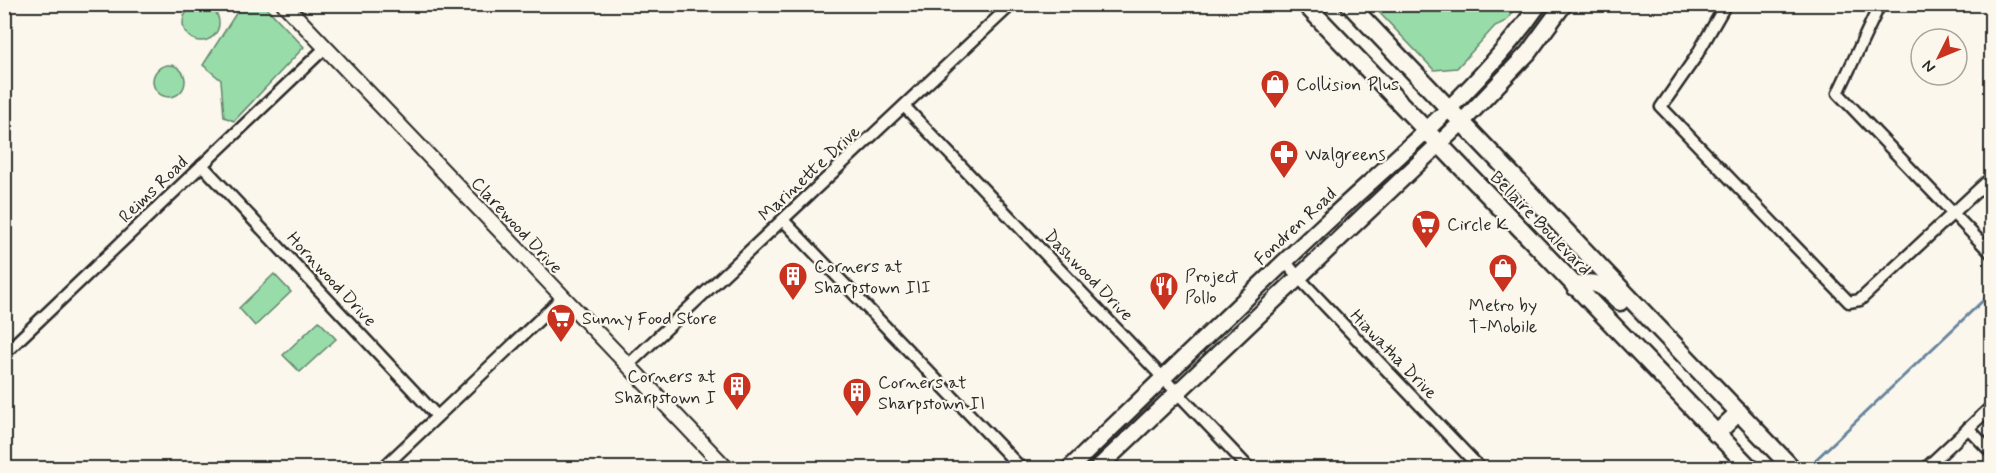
<svg xmlns="http://www.w3.org/2000/svg" width="1996" height="473" viewBox="0 0 1996 473" font-family="Mynerve,sans-serif">
	<rect width="100%" height="100%" fill="#fbf7ec"/>
	<filter id="ink" filterUnits="userSpaceOnUse"><feTurbulence type="fractalNoise" baseFrequency=".0167" numOctaves="2"/><feDisplacementMap in="SourceGraphic" scale="12" xChannelSelector="R" yChannelSelector="G"/><feConvolveMatrix kernelMatrix="1 2 1 2 8 2 1 2 1" color-interpolation-filters="sRGB"/></filter>
	<g filter="url(#ink)">
		<g fill="#98dca9" stroke="#62846a" stroke-width="1.5">
			<circle cx="201" cy="23" r="18"/>
			<path d="M 227,5 L 264,5 L 304,47 L 234,121 L 224,117 L 221,80 L 203,65 L 237,12 Z"/>
			<path d="M 1372,5 L 1518,5 L 1506,21 L 1495,26 L 1457,68 L 1434,70 Z"/>
			<circle cx="169" cy="81" r="16"/>
			<path d="M 274,274 L 291,292 L 255,326 L 239,308 Z"/>
			<path d="M 319,321 L 336,339 L 300,372 L 283,355 Z"/>
		</g>
		<g fill="none" stroke-linecap="round" stroke-linejoin="round">
			<path stroke="#66849e" stroke-width="3" d="M 1809,466 L 1992,292"/>
			<g stroke="#2b2b2b" stroke-width="15">
				<g id="minor">
					<path d="M 1726,4 L 1695,58 L 1661,107 L 1849,302 L 1860,300 L 1992,177"/>
					<path d="M 1880,4 L 1838,93 L 1992,254"/>
					<path d="M 904,106 L 1249,468"/>
					<path d="M 202,165 L 437,416"/>
					<path d="M 783,220 L 1021,468"/>
					<path d="M 1285,261 L 1298,277 L 1480,468"/>
					<path d="M 4,354 L 325,48"/>
					<path d="M 627,366 L 1012,4"/>
					<path d="M 1968,428 L 1992,453"/>
					<path d="M 383,468 L 562,298"/>
					<path d="M 1926,468 L 1992,406"/>
				</g>
			</g>
			<g stroke="#2b2b2b" stroke-width="18">
				<path id="tertiary" d="M 284,4 L 726,468"/>
			</g>
			<g stroke="#2b2b2b" stroke-width="20">
				<g id="secondary">
					<path d="M 1070,468 C 1156,385 1242,301 1330,219 C 1402,152 1482,86 1539,4"/>
					<path d="M 1098,468 L 1462,122 L 1528,53 L 1564,4"/>
				</g>
			</g>
			<g stroke="#2b2b2b" stroke-width="21">
				<g id="primary">
					<path d="M 1305,4 L 1750,468"/>
					<path d="M 1349,4 L 1792,468"/>
					<path d="M 1575,287 C 1596,277 1605,288 1620,302"/>
					<path d="M 1716,434 L 1739,412"/>
				</g>
			</g>
			<use href="#minor" stroke="#fbf7ec" stroke-width="10"/>
			<use href="#tertiary" stroke="#fbf7ec" stroke-width="14"/>
			<use href="#secondary" stroke="#fbf7ec" stroke-width="15"/>
			<use href="#primary" stroke="#fbf7ec" stroke-width="16"/>
		</g>
	</g>
	<defs>
		<g id="shop-pin" transform="scale(1.5)"><path d="M0 17L-7.5 6A9.5 9.5 0 1 1 7.5 6Z" fill="#c8321e" stroke="#fbf7ec"/><path d="M-5-2.5h2.3a2.7 3.5 0 0 1 5.4 0H5L5.5 6h-11ZM-1.5-2.5h3a1.5 2.3 0 0 0-3 0Z" fill="#fff"/></g>
		<g id="pharmacy-pin" transform="scale(1.5)"><path d="M0 17L-7.5 6A9.5 9.5 0 1 1 7.5 6Z" fill="#c8321e" stroke="#fbf7ec"/><path d="M-2-6h4v4h4v4h-4v4h-4v-4h-4v-4h4Z" fill="#fff"/></g>
		<g id="supermarket-pin" transform="scale(1.5)"><path d="M0 17L-7.5 6A9.5 9.5 0 1 1 7.5 6Z" fill="#c8321e" stroke="#fbf7ec"/><path d="M-6-5.5h2.5l.6 2H6L4.5 2H-2.5L-4.4-4H-6ZM-1.5 3.2a1.3 1.3 0 1 0 .1 0ZM3 3.2a1.3 1.3 0 1 0 .1 0Z" fill="#fff"/></g>
		<g id="building-pin" transform="scale(1.5)"><path d="M0 17L-7.5 6A9.5 9.5 0 1 1 7.5 6Z" fill="#c8321e" stroke="#fbf7ec"/><path d="M-4-6H4V6H1V3H-1V6H-4ZM-2.5-4.3h1.7v1.8h-1.7ZM.8-4.3h1.7v1.8H.8ZM-2.5-1h1.7V.8h-1.7ZM.8-1h1.7V.8H.8Z" fill="#fff"/></g>
		<g id="restaurant-pin" transform="scale(1.5)"><path d="M0 17L-7.5 6A9.5 9.5 0 1 1 7.5 6Z" fill="#c8321e" stroke="#fbf7ec"/><path d="M-5-6h1v4h1v-4h1v4h1v-4h1v5L-1.5 .5V6h-2V.5L-5-1ZM5-6V6H3V1.5H1.5Q1.5-4 5-6Z" fill="#fff"/></g>
	</defs>
	<g fill-rule="evenodd">
		<use href="#shop-pin" x="1275" y="84"/>
		<use href="#pharmacy-pin" x="1284" y="154"/>
		<use href="#supermarket-pin" x="1426" y="224"/>
		<use href="#shop-pin" x="1503" y="268"/>
		<use href="#building-pin" x="793" y="276"/>
		<use href="#restaurant-pin" x="1164" y="286"/>
		<use href="#supermarket-pin" x="561" y="318"/>
		<use href="#building-pin" x="737" y="386"/>
		<use href="#building-pin" x="857" y="392"/>
	</g>
	<g text-anchor="middle" stroke-width="4.5" stroke-linejoin="round" paint-order="stroke">
		<g font-size="18" fill="#2b2b2b" stroke="#fbf7ec" text-anchor="start">
			<text x="1296" y="90">Collision Plus</text>
			<text x="1305" y="160">Walgreens</text>
			<text x="1447" y="230">Circle K</text>
			<text x="814" y="272">Corners at<tspan x="814" dy="21">Sharpstown III</tspan></text>
			<text x="1185" y="282">Project<tspan x="1185" dy="21">Pollo</tspan></text>
			<text x="1503" y="311" text-anchor="middle">Metro by<tspan x="1503" dy="21">T-Mobile</tspan></text>
			<text x="582" y="324">Sunny Food Store</text>
			<text x="716" y="382" text-anchor="end">Corners at<tspan x="716" dy="21">Sharpstown I</tspan></text>
			<text x="878" y="388">Corners at<tspan x="878" dy="21">Sharpstown II</tspan></text>
		</g>
		<g font-size="18" fill="#2b2b2b" stroke="#fbf7ec">
			<text transform="translate(809 173) rotate(-43)" y="6">Marinette Drive</text>
			<text transform="translate(153 189) rotate(-44)" y="6">Reims Road</text>
			<text transform="translate(1541 223) rotate(46)" y="6">Bellaire Boulevard</text>
			<text transform="translate(517 225) rotate(47)" y="6">Clarewood Drive</text>
			<text transform="translate(1295 226) rotate(-43)" y="6">Fondren Road</text>
			<text transform="translate(1089 275) rotate(46)" y="6">Dashwood Drive</text>
			<text transform="translate(332 279) rotate(47)" y="6">Hornwood Drive</text>
			<text transform="translate(1394 354) rotate(46)" y="6">Hiawatha Drive</text>
		</g>
	</g>
	<rect width="1996" height="473" fill="none" stroke="#fbf7ec" stroke-width="24"/>
	<rect x="12" y="12" width="1972" height="449" fill="none" stroke="#2b2b2b" stroke-width="2" filter="url(#ink)"/>
	<g transform="translate(1939 57) rotate(227)"><circle r="28" fill="#fbf7ec" stroke="#a8a59f" stroke-width="1.5"/>
	<path d="M0-4.5L10 22L0 15L-10 22Z" fill="#c8321e"/>
	<text y="-9" font-size="16" font-weight="bold" text-anchor="middle" fill="#2b2b2b">N</text>
	</g>
</svg>
